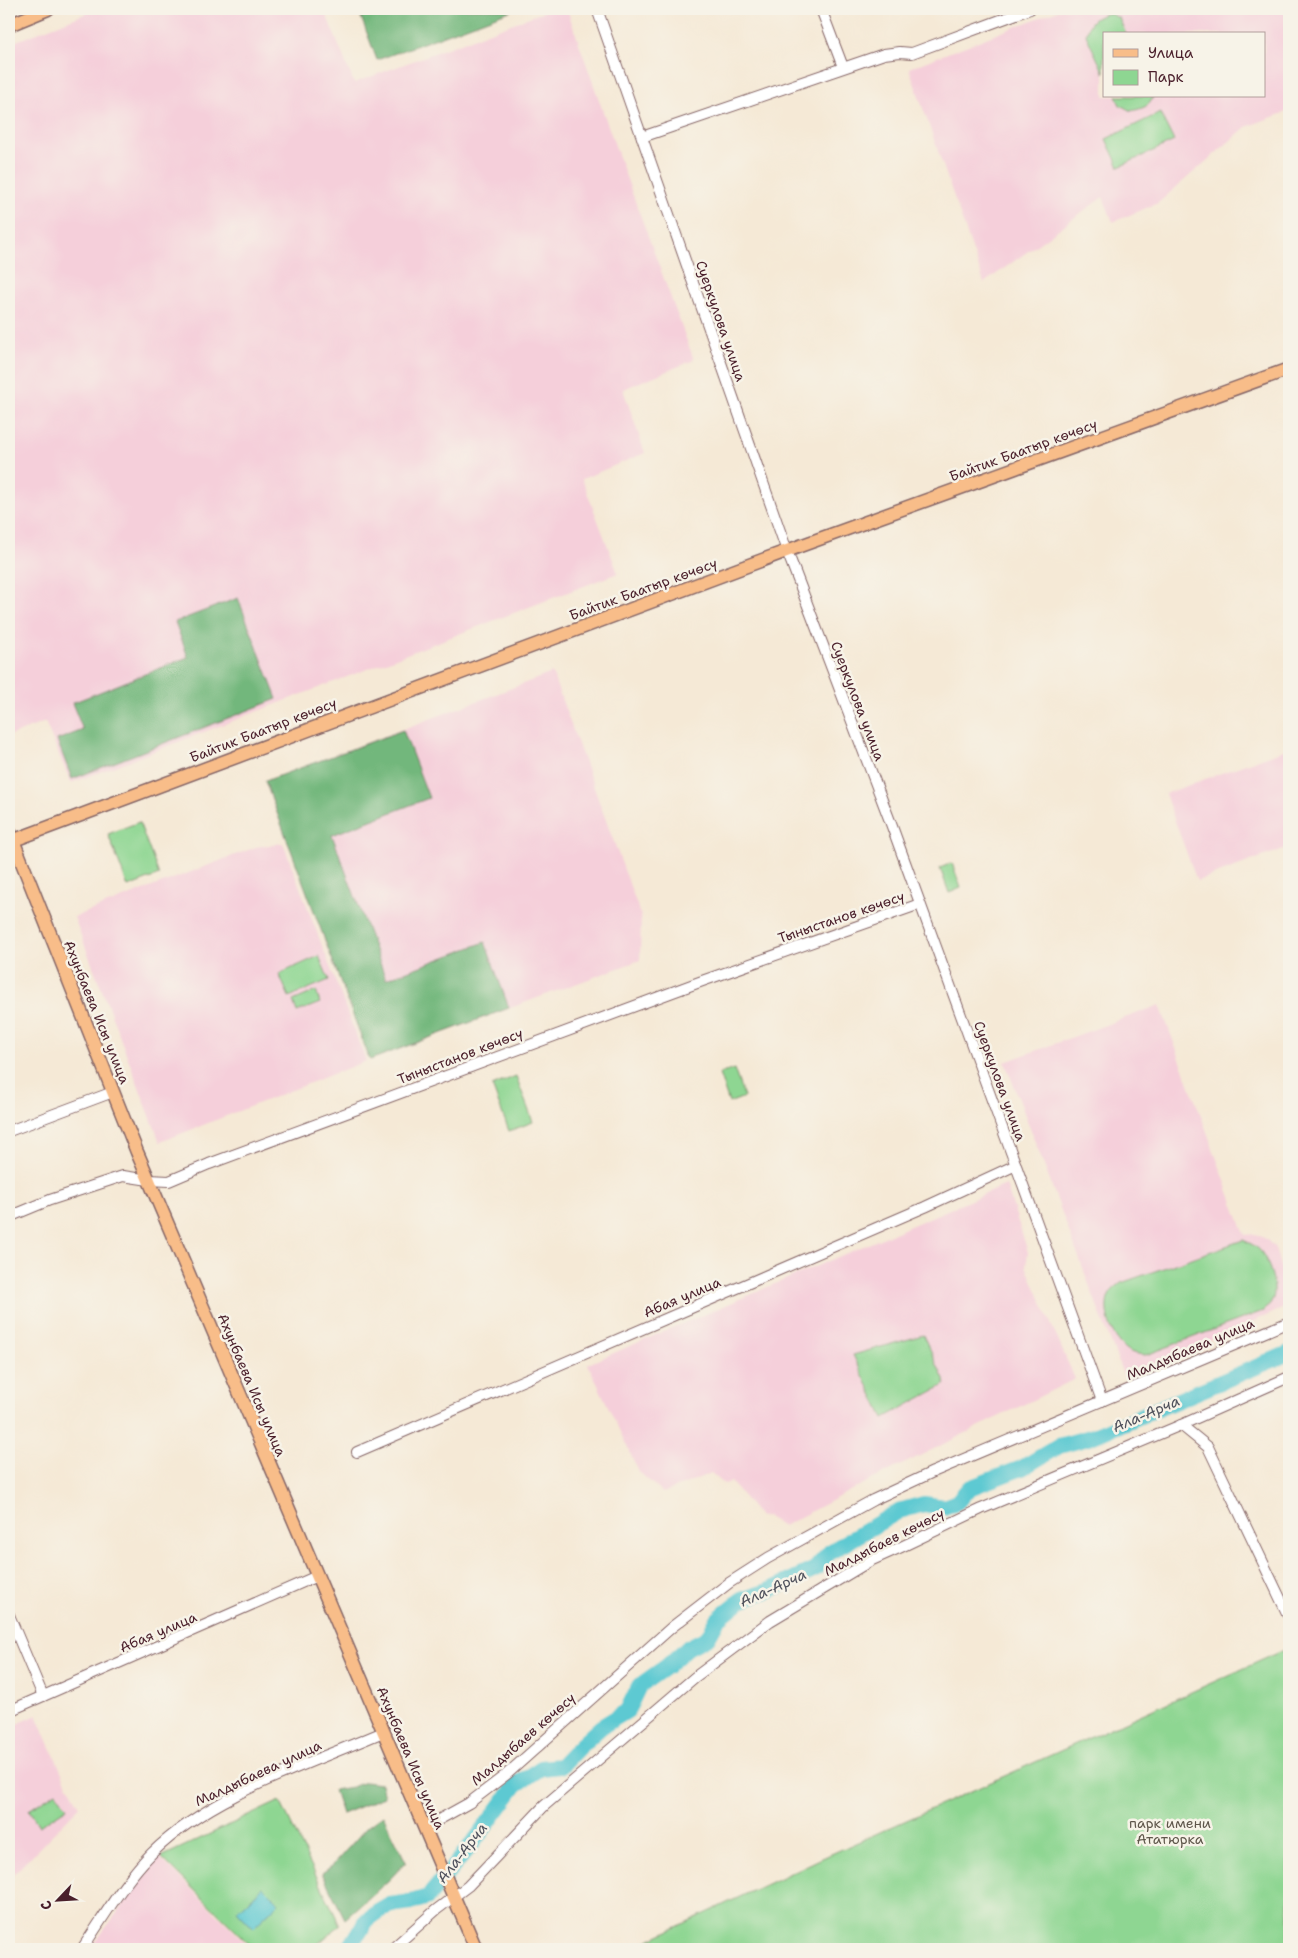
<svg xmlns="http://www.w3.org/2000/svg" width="1298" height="1958" viewBox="0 0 1298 1958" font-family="'Shantell Sans',sans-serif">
	<rect width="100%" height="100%" fill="#f7f3e8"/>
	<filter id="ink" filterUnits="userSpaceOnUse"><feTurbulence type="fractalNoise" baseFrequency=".02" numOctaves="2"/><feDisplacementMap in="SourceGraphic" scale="10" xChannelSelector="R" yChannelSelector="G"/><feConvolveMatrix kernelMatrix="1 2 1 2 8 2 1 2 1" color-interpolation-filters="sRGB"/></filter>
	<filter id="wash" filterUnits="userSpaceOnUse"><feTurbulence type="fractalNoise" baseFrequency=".0096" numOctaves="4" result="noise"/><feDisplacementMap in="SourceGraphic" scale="20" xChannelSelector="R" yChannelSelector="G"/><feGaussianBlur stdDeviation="1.12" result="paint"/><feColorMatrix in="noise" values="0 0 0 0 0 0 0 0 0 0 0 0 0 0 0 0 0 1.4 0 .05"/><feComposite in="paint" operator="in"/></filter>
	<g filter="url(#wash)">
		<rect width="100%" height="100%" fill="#f5e9d6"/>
		<g fill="#f5cfda" fill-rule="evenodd">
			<path d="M 97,9 L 324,9 L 354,83 L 551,9 L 567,9 L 625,174 L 694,360 L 623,389 L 645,453 L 582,479 L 618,573 L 71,783 L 45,722 L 9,736 L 9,44 Z"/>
			<path d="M 1061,9 L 1289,9 L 1289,111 L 1246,127 L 1158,203 L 1113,222 L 1103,197 L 984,283 L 909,68 ZM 1104,34 L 1264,34 L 1264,96 L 1104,96 Z"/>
			<path d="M 552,673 L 641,916 L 640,960 L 370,1060 L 265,781 Z"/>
			<path d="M 1289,748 L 1289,847 L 1197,881 L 1165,794 Z"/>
			<path d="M 283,843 L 366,1061 L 160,1142 L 74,917 L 256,847 Z"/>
			<path d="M 1160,1005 L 1245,1235 L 1256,1234 L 1266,1239 L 1275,1248 L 1289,1297 L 1289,1306 L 1124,1377 L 1005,1062 Z"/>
			<path d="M 1006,1185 L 1028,1252 L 1026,1266 L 1075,1379 L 861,1485 L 783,1526 L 766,1516 L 760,1517 L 731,1482 L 724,1484 L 711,1473 L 663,1493 L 639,1472 L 588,1364 Z"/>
			<path d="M 37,1715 L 65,1780 L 80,1806 L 9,1879 L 9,1728 Z"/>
			<path d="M 159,1857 L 252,1949 L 90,1949 Z"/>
		</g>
		<g fill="#8ed692" stroke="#6c7a5e">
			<path d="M 1108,13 L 1119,18 L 1126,34 L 1104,34 L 1104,73 L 1086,35 C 1090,20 1093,18 1108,13 Z"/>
			<path d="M 1116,96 L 1153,96 C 1151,107 1140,109 1131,111 L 1120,105 Z"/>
			<path d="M 1160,113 L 1174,141 L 1119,167 L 1106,139 Z"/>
			<path d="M 139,822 L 159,875 L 128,887 L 108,834 Z"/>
			<path d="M 952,863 L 961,888 L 949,893 L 940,868 Z"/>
			<path d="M 319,956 L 329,980 L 289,997 L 279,974 Z"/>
			<path d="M 316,991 L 320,1003 L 297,1012 L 293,1001 Z"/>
			<path d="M 734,1069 L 744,1097 L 729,1103 L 719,1074 Z"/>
			<path d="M 516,1076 L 533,1122 L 509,1131 L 492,1086 Z"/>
			<path d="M 1243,1240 C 1250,1243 1258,1247 1262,1253 C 1270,1265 1279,1290 1271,1303 C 1270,1306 1265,1308 1263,1311 L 1146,1355 C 1138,1354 1131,1354 1124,1348 C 1111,1337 1100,1305 1112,1291 C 1114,1288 1119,1285 1121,1283 Z"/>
			<path d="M 923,1335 L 946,1384 L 884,1418 L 853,1355 Z"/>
			<path d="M 1289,1648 L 1289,1949 L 630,1949 L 820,1859 Z"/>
			<path d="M 56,1792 L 67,1808 L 39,1826 L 29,1810 Z"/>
			<path d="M 280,1801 L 340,1925 L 312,1949 L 254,1949 L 161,1857 Z"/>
		</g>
		<g fill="#72b77c" stroke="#5e6b54">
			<path d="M 358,9 L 515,9 L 377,60 Z"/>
			<path d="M 238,598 L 277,699 L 72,779 L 57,740 L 83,730 L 72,703 L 188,657 L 175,622 Z"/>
			<path d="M 403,730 L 429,798 L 332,835 L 386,979 L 485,942 L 509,1008 L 370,1060 L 265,781 Z"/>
			<path d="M 365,1782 L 381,1784 L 384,1797 L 342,1814 L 334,1790 L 352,1787 Z"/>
			<path d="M 383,1815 L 406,1862 L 389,1880 L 345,1919 L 322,1873 L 332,1866 L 367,1827 Z"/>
		</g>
		<path fill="#5dc9d2" stroke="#54747e" d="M 263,1887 L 279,1903 L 253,1928 L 237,1911 Z"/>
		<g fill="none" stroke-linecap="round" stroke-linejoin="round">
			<path stroke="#5dc9d2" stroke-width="16" d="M 349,1949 L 367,1920 L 378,1912 L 390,1905 L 412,1902 L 428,1897 L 473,1843 L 516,1785 L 541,1768 L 561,1766 L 579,1747 L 601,1727 L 627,1711 L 639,1686 L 667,1666 L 687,1648 L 708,1637 L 718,1619 L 741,1600 L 768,1591 L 815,1569 L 830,1552 L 899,1511 L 924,1504 L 944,1507 L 957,1502 L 969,1488 L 1022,1468 L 1059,1446 L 1091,1437 L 1289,1353"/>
		</g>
	</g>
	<g filter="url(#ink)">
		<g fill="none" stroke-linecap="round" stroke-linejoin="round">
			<g stroke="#866667" stroke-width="12">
				<g id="minor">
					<path d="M 597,9 L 787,551 L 890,821 L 1102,1401"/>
					<path d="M 821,9 L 843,67"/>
					<path d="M 642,137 L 884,54 L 900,52 L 912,53 L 1030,9"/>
					<path d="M 9,1131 L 113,1092"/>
					<path d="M 9,1217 L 50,1200 L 123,1176 L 149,1180 L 169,1181 L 209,1164 L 705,980 L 920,904"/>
					<path d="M 1181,1425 L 1208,1447 L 1289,1617"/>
					<path d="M 357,1452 L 925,1207 L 1016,1165"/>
					<path d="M 9,1615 L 43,1696"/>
					<path d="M 9,1711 L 317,1576"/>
					<path d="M 424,1828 L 469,1803 L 507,1774 L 672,1627 L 729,1583 L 768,1558 L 873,1500 L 933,1472 L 1289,1322"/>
					<path d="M 82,1949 C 104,1917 124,1881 152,1853 C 213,1793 305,1766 383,1732"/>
					<path d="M 392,1949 L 436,1910 L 468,1886 L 544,1806 L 695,1677 L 770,1621 L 870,1561 L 899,1548 L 981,1509 L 1181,1425 L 1289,1377"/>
				</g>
			</g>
			<g stroke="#866667" stroke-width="15">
				<g id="major">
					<path d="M 9,25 L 48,9"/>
					<path d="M 9,830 L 137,1152 L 476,1949"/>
					<path d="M 9,842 L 800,546 L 1289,369"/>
				</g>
			</g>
			<use href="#minor" stroke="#fff" stroke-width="10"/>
			<use href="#major" stroke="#f8bd89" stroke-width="12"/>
		</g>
	</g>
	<g text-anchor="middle" stroke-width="5" stroke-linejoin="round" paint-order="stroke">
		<g font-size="14" fill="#4a1f2b" stroke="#f7f3e8">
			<text transform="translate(721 321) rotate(71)" y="5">Суеркулова улица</text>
			<text transform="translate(1023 450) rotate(-20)" y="5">Байтик Баатыр көчөсү</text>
			<text transform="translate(643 589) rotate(-20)" y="5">Байтик Баатыр көчөсү</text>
			<text transform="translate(858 701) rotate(69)" y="5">Суеркулова улица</text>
			<text transform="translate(263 730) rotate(-21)" y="5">Байтик Баатыр көчөсү</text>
			<text transform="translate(841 917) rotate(-19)" y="5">Тыныстанов көчөсү</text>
			<text transform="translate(97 1012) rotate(68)" y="5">Ахунбаева Исы улица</text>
			<text transform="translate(460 1056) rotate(-21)" y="5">Тыныстанов көчөсү</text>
			<text transform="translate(1000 1081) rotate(70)" y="5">Суеркулова улица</text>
			<text transform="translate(682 1297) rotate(-23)" y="5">Абая улица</text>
			<text transform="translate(1190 1349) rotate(-23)" y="5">Малдыбаева улица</text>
			<text transform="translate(252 1385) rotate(67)" y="5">Ахунбаева Исы улица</text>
			<text transform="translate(884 1542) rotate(-27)" y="5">Малдыбаев көчөсү</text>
			<text transform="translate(158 1632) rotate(-23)" y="5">Абая улица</text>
			<text transform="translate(523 1739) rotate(-41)" y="5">Малдыбаев көчөсү</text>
			<text transform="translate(411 1758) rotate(67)" y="5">Ахунбаева Исы улица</text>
			<text transform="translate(258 1773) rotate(-25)" y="5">Малдыбаева улица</text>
		</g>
		<g font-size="14" fill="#5e564a" stroke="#f7f3e8">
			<text x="1170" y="1828">парк имени<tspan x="1170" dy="16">Ататюрка</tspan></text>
		</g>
		<g font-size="15" font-style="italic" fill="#50525d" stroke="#f7f3e8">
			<text transform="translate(1146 1414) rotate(-23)" y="5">Ала-Арча</text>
			<text transform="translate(773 1588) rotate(-24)" y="5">Ала-Арча</text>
			<text transform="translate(462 1853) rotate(-52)" y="5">Ала-Арча</text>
		</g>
	</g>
	<rect width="1298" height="1958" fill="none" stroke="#f7f3e8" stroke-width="30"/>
	<rect x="1103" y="32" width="162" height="65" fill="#f7f3e8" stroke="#b29e9c"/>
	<rect x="1113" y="49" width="25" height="8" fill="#f8bd89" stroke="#b29e9c"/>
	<text x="1148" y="58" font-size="15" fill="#4a1f2b">Улица</text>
	<rect x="1113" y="70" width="25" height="15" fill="#8ed692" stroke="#b29e9c"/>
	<text x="1148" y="82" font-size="15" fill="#4a1f2b">Парк</text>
	<g transform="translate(58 1900) rotate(245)" stroke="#f7f3e8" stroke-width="4" paint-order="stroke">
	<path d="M0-4L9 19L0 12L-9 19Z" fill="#4a1f2b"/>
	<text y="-8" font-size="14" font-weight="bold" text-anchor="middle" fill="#4a1f2b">С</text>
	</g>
</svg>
